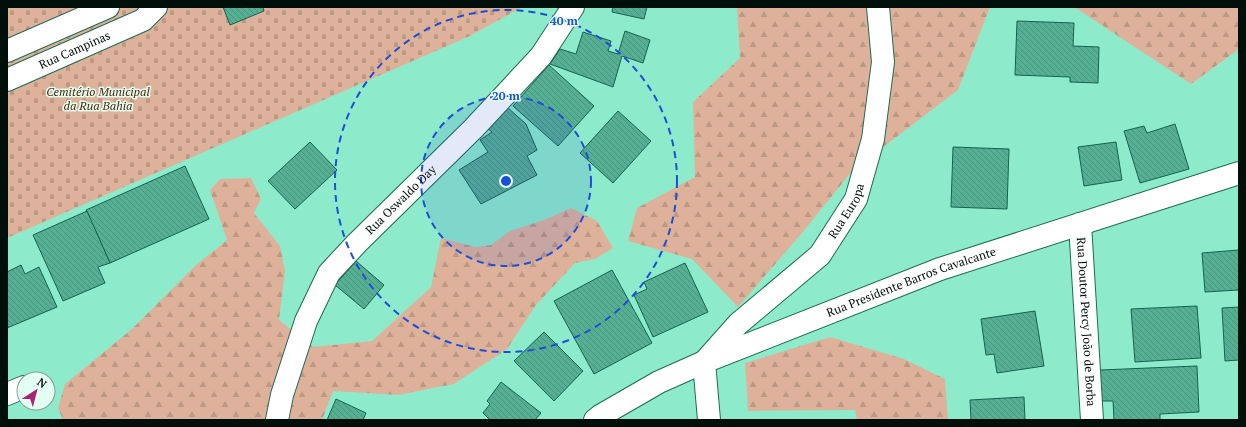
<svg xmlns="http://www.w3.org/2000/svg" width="1246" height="427" viewBox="0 0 1246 427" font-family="'PT Serif',serif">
	<defs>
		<pattern id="forest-firs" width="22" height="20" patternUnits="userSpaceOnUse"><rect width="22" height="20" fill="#deb29a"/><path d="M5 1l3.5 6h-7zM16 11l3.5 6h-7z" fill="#bd9883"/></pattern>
		<pattern id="cemetery-stones" width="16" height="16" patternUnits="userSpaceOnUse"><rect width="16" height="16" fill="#deb29a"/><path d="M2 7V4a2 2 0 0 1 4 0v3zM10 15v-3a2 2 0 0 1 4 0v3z" fill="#bd9883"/></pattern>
		<pattern id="building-back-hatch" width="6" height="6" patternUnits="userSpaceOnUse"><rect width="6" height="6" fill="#56af93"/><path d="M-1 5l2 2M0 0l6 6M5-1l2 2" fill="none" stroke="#49957d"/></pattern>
	</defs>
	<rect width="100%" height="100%" fill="#8debcb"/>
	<g fill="url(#forest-firs)">
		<path d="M 737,7 L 990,7 L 958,90 L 853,170 L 802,233 L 738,307 L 692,259 L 628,241 L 637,208 L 695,177 L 693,102 L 740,58 Z"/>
		<path d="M 1074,7 L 1239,7 L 1239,49 L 1191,84 Z"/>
		<path d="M 251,178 L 261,199 L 254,213 L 280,246 L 285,271 L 279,320 L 313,347 L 372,341 L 431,287 L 441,238 L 475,247 L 491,245 L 510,231 L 544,220 L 571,208 L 597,221 L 613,248 L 595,259 L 575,263 L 536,305 L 507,349 L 454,384 L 398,395 L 333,391 L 322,420 L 63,420 L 58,408 L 65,384 L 132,329 L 196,265 L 227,240 L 210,190 L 220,179 Z"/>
		<path d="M 830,337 L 904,359 L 945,379 L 948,420 L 857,420 L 855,410 L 748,411 L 745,363 Z"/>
	</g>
	<path fill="url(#cemetery-stones)" d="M 7,7 L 522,7 L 470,36 L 7,238 Z"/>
	<g fill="url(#building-back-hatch)" stroke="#14634e">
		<path d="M 223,7 L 263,7 L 264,11 L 230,25 Z"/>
		<path d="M 613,7 L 647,7 L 644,19 L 612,12 Z"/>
		<path d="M 1017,21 L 1074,23 L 1073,46 L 1099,47 L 1098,83 L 1070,82 L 1070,77 L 1015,75 Z"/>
		<path d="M 625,31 L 650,40 L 643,63 L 622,56 L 613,87 L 550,64 L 560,49 L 576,54 L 583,32 L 611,41 L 608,51 L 618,54 Z"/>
		<path d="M 549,65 L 594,106 L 558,146 L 513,106 Z"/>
		<path d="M 507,107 L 526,124 L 537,150 L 527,156 L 537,175 L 481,204 L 459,170 L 488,152 L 480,140 L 492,132 L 487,128 Z"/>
		<path d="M 618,111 L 651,141 L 613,183 L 580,153 Z"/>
		<path d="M 1175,124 L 1189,169 L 1140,183 L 1124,131 L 1144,126 L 1147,133 Z"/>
		<path d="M 310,142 L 337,170 L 295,209 L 268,181 Z"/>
		<path d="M 1116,142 L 1122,180 L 1084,186 L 1078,147 Z"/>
		<path d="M 953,147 L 1009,149 L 1007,209 L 951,207 Z"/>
		<path d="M 185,166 L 209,219 L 110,263 L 86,210 Z"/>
		<path d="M 87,211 L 110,263 L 98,267 L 105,283 L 63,301 L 33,235 Z"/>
		<path d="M 1239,250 L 1239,290 L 1205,292 L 1202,253 Z"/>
		<path d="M 356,261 L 384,285 L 364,309 L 335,285 Z"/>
		<path d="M 685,263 L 708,312 L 653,337 L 634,295 L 647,289 L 644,282 Z"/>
		<path d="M 21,265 L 25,274 L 39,267 L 57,307 L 7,328 L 7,272 Z"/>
		<path d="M 612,270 L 652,343 L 594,374 L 554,301 Z"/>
		<path d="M 1197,306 L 1201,358 L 1135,362 L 1131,309 Z"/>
		<path d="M 1239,307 L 1239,360 L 1225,361 L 1222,308 Z"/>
		<path d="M 1035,311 L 1044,366 L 997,373 L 994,354 L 986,355 L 981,319 Z"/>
		<path d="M 544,332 L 583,371 L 554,401 L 514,361 Z"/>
		<path d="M 1197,366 L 1199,412 L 1160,414 L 1160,420 L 1114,420 L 1113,401 L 1101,401 L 1100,370 Z"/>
		<path d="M 501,382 L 541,413 L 535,420 L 490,420 L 483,413 L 490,404 L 487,401 Z"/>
		<path d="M 1024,397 L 1025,420 L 971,420 L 970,400 Z"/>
		<path d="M 336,399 L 366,413 L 363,420 L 327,420 Z"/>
	</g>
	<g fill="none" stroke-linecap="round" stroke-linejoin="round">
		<g stroke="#1e6a54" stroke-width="24">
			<g id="minor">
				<path d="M 7,51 L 108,7"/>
				<path id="s1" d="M 7,80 L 143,20 L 156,7"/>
				<path id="s2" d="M 1080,224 L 1092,420"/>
				<path id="s3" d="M 706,360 L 738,324 L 820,255 L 856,199 L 873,139 L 883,62 L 878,7"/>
				<path d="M 704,362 L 709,420"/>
				<path d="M 7,394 L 24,387"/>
				<path id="s4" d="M 277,420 L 282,395 L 306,321 L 329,273 L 357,243 L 474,128 L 541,56 L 573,7"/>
				<path id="s5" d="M 595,420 L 600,416 L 659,382 L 704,362 L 940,269 L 1239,173"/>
			</g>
		</g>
		<use href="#minor" stroke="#fff" stroke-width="22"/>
	</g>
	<circle cx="506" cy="181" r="85" fill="#1d4ed8" fill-opacity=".12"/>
	<g fill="none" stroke="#1d4ed8" stroke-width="2" stroke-dasharray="7 5">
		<circle cx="506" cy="181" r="85"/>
		<circle cx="506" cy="181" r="171"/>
	</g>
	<g text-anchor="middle" stroke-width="3" stroke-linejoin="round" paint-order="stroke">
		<g font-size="12" fill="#000f09" stroke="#e3fef3">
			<text dy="4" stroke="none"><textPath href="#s1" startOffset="74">Rua Campinas</textPath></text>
			<text dy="4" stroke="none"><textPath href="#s4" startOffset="259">Rua Oswaldo Day</textPath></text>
			<text dy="4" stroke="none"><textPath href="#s3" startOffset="207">Rua Europa</textPath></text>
			<text dy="4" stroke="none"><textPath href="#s5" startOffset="346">Rua Presidente Barros Cavalcante</textPath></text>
			<text dy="4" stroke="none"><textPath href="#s2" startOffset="98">Rua Doutor Percy João de Borba</textPath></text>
		</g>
		<g font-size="12" font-style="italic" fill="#4e2305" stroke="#e3fef3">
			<text x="98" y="96">Cemitério Municipal<tspan x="98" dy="14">da Rua Bahia</tspan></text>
		</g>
	</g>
	<circle cx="506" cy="181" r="6" fill="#1d4ed8" stroke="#e3fef3" stroke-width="2"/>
	<g font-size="12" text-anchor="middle" font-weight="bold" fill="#1d4ed8" stroke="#e3fef3" stroke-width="3" stroke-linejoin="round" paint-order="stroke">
		<text x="564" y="25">40 m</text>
		<text x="506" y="100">20 m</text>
	</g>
	<rect width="1246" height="427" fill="none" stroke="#000f09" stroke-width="16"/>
	<g transform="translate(36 391) rotate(36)"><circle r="19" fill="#e3fef3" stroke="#889e95"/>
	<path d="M0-3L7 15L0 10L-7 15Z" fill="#a92772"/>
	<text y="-6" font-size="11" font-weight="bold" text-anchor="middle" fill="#000f09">N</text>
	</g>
</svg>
